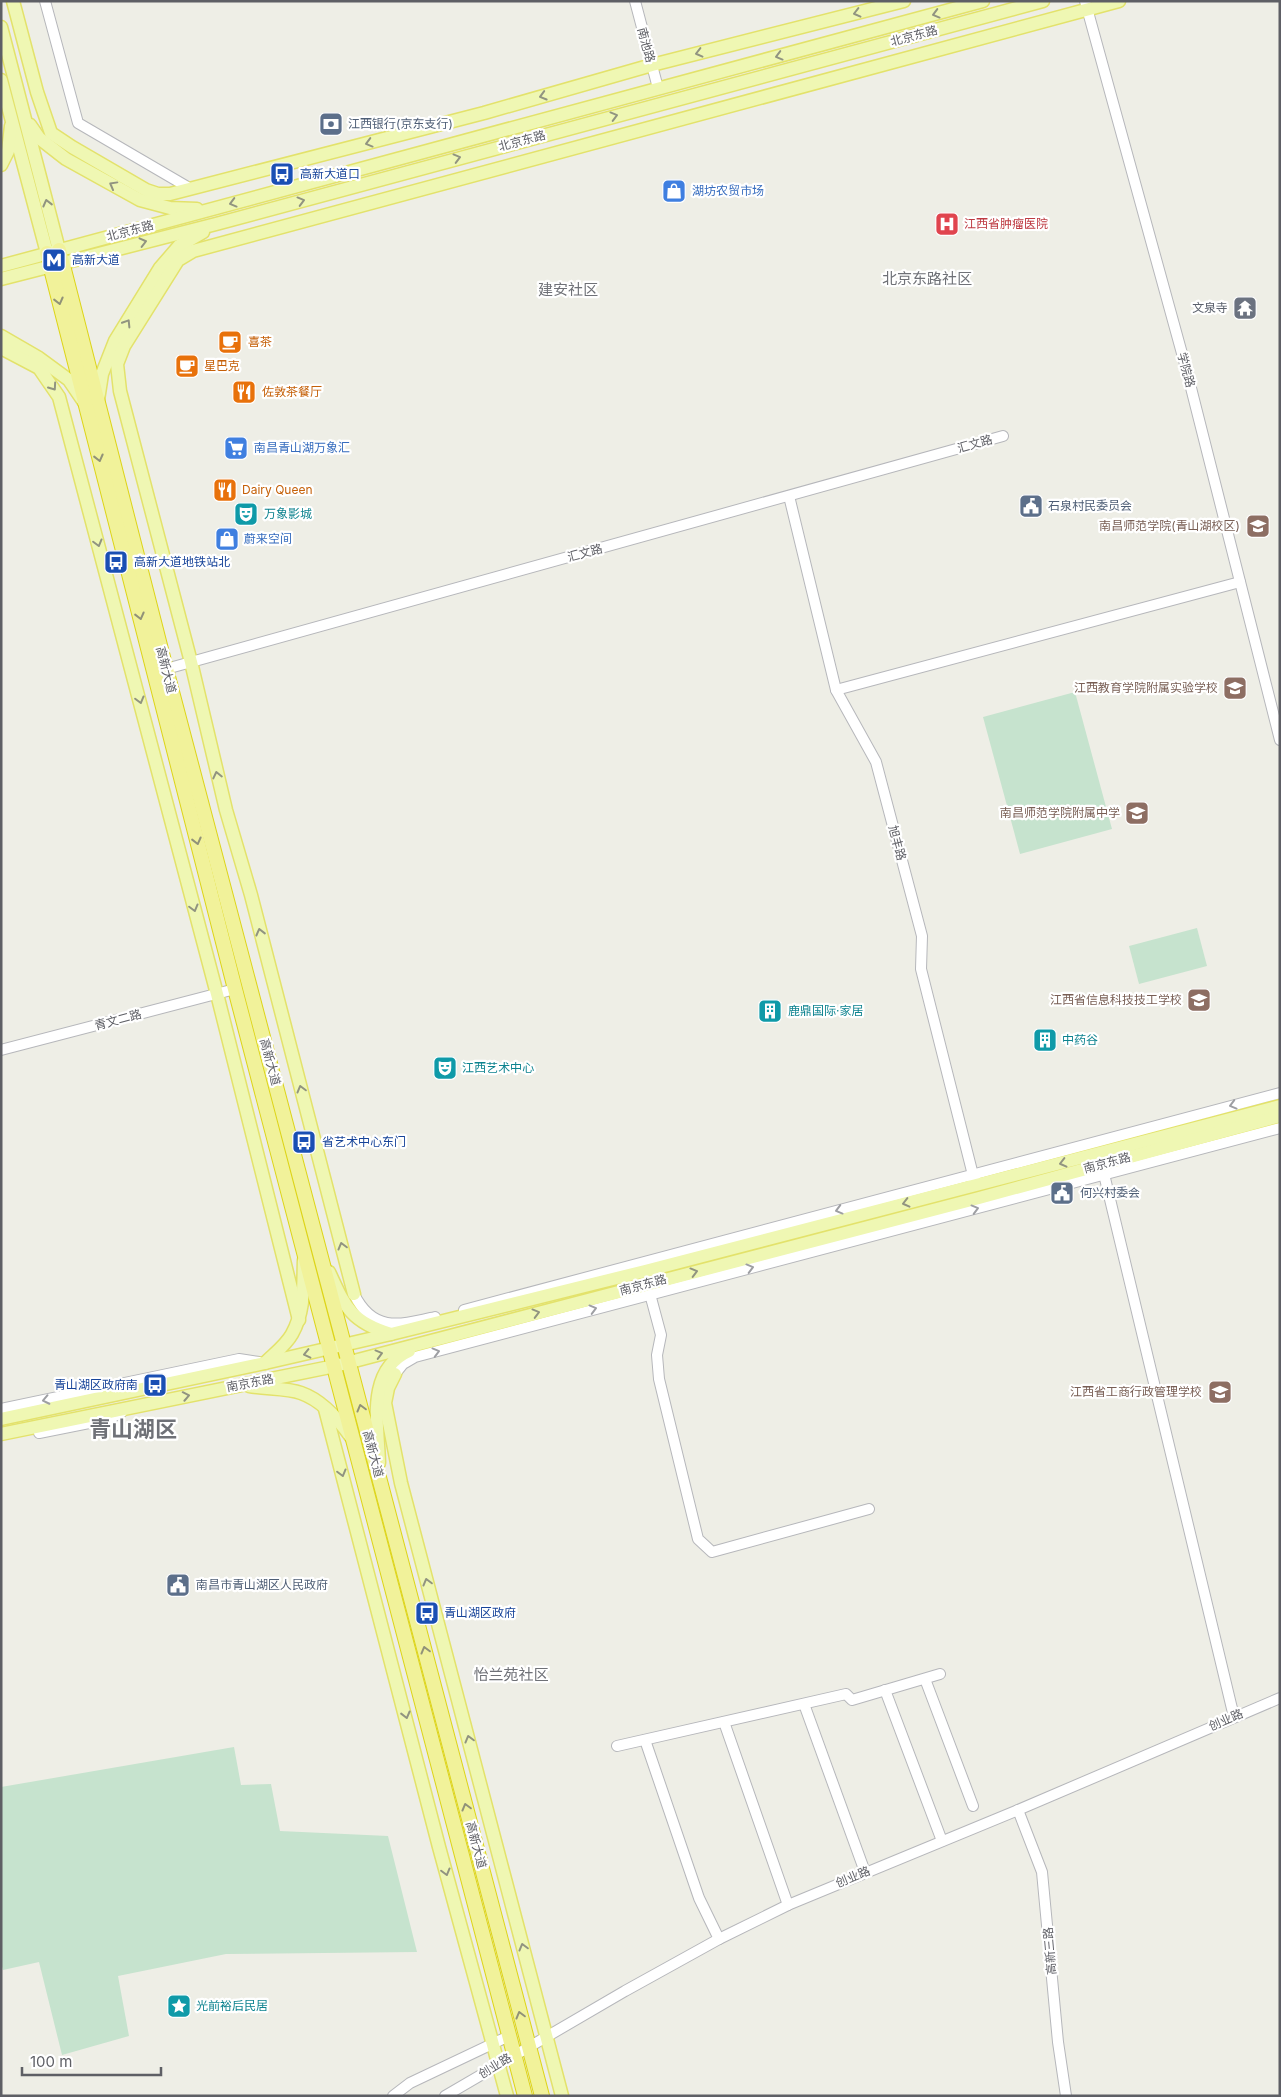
<svg xmlns="http://www.w3.org/2000/svg" width="1281" height="2097" viewBox="0 0 1281 2097" font-family="Inter,'Noto Sans SC',sans-serif">
	<rect width="100%" height="100%" fill="#eeeee6"/>
	<g fill="#c6e3ce">
		<path d="M 1075,692 L 1112,829 L 1020,854 L 983,717 Z"/>
		<path d="M 1197,928 L 1207,966 L 1139,984 L 1129,946 Z"/>
		<path d="M 234,1747 L 241,1785 L 271,1784 L 280,1831 L 388,1836 L 417,1952 L 226,1954 L 118,1976 L 129,2036 L 62,2055 L 39,1962 L 3,1970 L 1,1963 L 1,1787 Z"/>
	</g>
	<g fill="none" stroke-linecap="round" stroke-linejoin="round">
		<g stroke="#b6b7bb" stroke-width="12">
			<g id="minor">
				<path d="M 45,1 L 78,123 L 191,189"/>
				<path d="M 635,1 L 658,88"/>
				<path d="M 1085,1 L 1186,368 L 1280,740"/>
				<path d="M 789,496 L 836,690 L 876,762 L 922,936 L 921,969 L 974,1179"/>
				<path d="M 166,669 L 1003,436"/>
				<path d="M 836,690 L 1240,582"/>
				<path d="M 1,1050 L 235,989"/>
				<path d="M 1103,1170 L 1234,1717"/>
				<path d="M 354,1294 C 373,1333 400,1325 435,1317"/>
				<path d="M 650,1294 L 661,1335 L 657,1355 L 659,1379 L 698,1539 L 712,1552 L 869,1509"/>
				<path d="M 464,1310 L 1280,1093"/>
				<path d="M 395,1374 L 403,1364 L 415,1357 L 1280,1128"/>
				<path d="M 1,1409 L 239,1359 L 259,1362"/>
				<path d="M 39,1433 L 109,1419 L 122,1412"/>
				<path d="M 925,1679 L 973,1806"/>
				<path d="M 885,1690 L 942,1841"/>
				<path d="M 804,1704 L 865,1872"/>
				<path d="M 724,1722 L 788,1905"/>
				<path d="M 645,1740 L 699,1898 L 719,1939"/>
				<path d="M 617,1746 L 846,1694 L 852,1700 L 940,1674"/>
				<path d="M 1018,1810 L 1042,1872 L 1058,2042 L 1066,2096"/>
				<path d="M 393,2096 L 410,2083 L 509,2036"/>
				<path d="M 445,2096 L 625,1991 L 719,1939 L 788,1905 L 1018,1810 L 1280,1698"/>
			</g>
		</g>
		<g stroke="#e3e26b" stroke-width="15">
			<g id="major">
				<path d="M 13,1 L 37,92 L 51,133 L 72,147 L 146,190 L 158,194 L 170,194 L 484,113 L 652,65 L 904,1"/>
				<path d="M 1,27 L 59,250"/>
				<path d="M 1,80 L 47,253"/>
				<path d="M 30,125 L 39,138 L 66,159 L 140,200 L 170,208 L 197,209"/>
				<path d="M 1,165 L 8,151 L 11,126"/>
				<path d="M 1,266 L 983,1"/>
				<path d="M 1,279 L 216,224 L 1043,1"/>
				<path d="M 1,336 L 39,358 L 69,380 L 84,402"/>
				<path d="M 1,348 L 39,368 L 59,397 L 217,994 L 299,1320"/>
				<path d="M 98,400 L 102,374 L 115,341 L 160,268 L 179,246 L 203,232"/>
				<path d="M 329,1272 C 345,1307 351,1322 391,1334"/>
				<path d="M 354,1294 L 251,895 L 226,810 L 191,662 L 120,391 L 117,364 L 124,346 L 178,260 L 193,251 L 1119,1"/>
				<path d="M 265,1363 C 274,1354 286,1345 292,1334 C 305,1311 303,1286 304,1260"/>
				<path d="M 395,1374 L 388,1388 L 385,1403 L 401,1483 L 562,2096"/>
				<path d="M 249,1386 C 264,1389 287,1388 301,1393 C 321,1400 339,1420 351,1437"/>
				<path d="M 325,1409 L 439,1847 L 507,2096"/>
				<path d="M 1,1419 L 265,1363 L 391,1334 L 645,1271 L 1280,1106"/>
				<path d="M 1,1434 L 335,1366 L 979,1198 L 1280,1116"/>
				<path d="M 379,1463 C 378,1425 366,1370 409,1351"/>
			</g>
		</g>
		<g stroke="#ddd418" stroke-width="16">
			<g id="highway">
				<path d="M 59,250 L 166,669 L 542,2096"/>
				<path d="M 47,253 L 235,989 L 525,2096"/>
			</g>
		</g>
		<use href="#minor" stroke="#fff" stroke-width="10"/>
		<use href="#major" stroke="#eff7b3" stroke-width="12"/>
		<use href="#highway" stroke="#f1f29a" stroke-width="14"/>
	</g>
	<defs><path id="oneway-chevron" d="M-2-3.5L2.5 0L-2 3.5" fill="none" stroke-width="1.6" stroke-linecap="round" stroke-linejoin="round" transform="scale(1.25)"/></defs>
	<g stroke="#919480">
		<use href="#oneway-chevron" transform="translate(857 13) rotate(166)"/>
		<use href="#oneway-chevron" transform="translate(936 14) rotate(165)"/>
		<use href="#oneway-chevron" transform="translate(699 53) rotate(166)"/>
		<use href="#oneway-chevron" transform="translate(779 56) rotate(165)"/>
		<use href="#oneway-chevron" transform="translate(543 96) rotate(164)"/>
		<use href="#oneway-chevron" transform="translate(614 116) rotate(-15)"/>
		<use href="#oneway-chevron" transform="translate(369 143) rotate(165)"/>
		<use href="#oneway-chevron" transform="translate(457 158) rotate(-15)"/>
		<use href="#oneway-chevron" transform="translate(113 185) rotate(-151)"/>
		<use href="#oneway-chevron" transform="translate(301 201) rotate(-15)"/>
		<use href="#oneway-chevron" transform="translate(47 203) rotate(-104)"/>
		<use href="#oneway-chevron" transform="translate(233 203) rotate(165)"/>
		<use href="#oneway-chevron" transform="translate(143 242) rotate(-14)"/>
		<use href="#oneway-chevron" transform="translate(127 323) rotate(-58)"/>
		<use href="#oneway-chevron" transform="translate(53 387) rotate(55)"/>
		<use href="#oneway-chevron" transform="translate(98 543) rotate(75)"/>
		<use href="#oneway-chevron" transform="translate(140 700) rotate(75)"/>
		<use href="#oneway-chevron" transform="translate(217 775) rotate(-103)"/>
		<use href="#oneway-chevron" transform="translate(194 908) rotate(75)"/>
		<use href="#oneway-chevron" transform="translate(260 932) rotate(-104)"/>
		<use href="#oneway-chevron" transform="translate(301 1089) rotate(-105)"/>
		<use href="#oneway-chevron" transform="translate(1063 1163) rotate(166)"/>
		<use href="#oneway-chevron" transform="translate(906 1203) rotate(166)"/>
		<use href="#oneway-chevron" transform="translate(342 1246) rotate(-105)"/>
		<use href="#oneway-chevron" transform="translate(694 1272) rotate(-15)"/>
		<use href="#oneway-chevron" transform="translate(536 1313) rotate(-15)"/>
		<use href="#oneway-chevron" transform="translate(307 1354) rotate(167)"/>
		<use href="#oneway-chevron" transform="translate(379 1354) rotate(-15)"/>
		<use href="#oneway-chevron" transform="translate(186 1396) rotate(-11)"/>
		<use href="#oneway-chevron" transform="translate(342 1473) rotate(75)"/>
		<use href="#oneway-chevron" transform="translate(427 1582) rotate(-105)"/>
		<use href="#oneway-chevron" transform="translate(406 1715) rotate(76)"/>
		<use href="#oneway-chevron" transform="translate(469 1739) rotate(-105)"/>
		<use href="#oneway-chevron" transform="translate(446 1872) rotate(75)"/>
		<use href="#oneway-chevron" transform="translate(523 1947) rotate(-105)"/>
	</g>
	<g stroke="#919278">
		<use href="#oneway-chevron" transform="translate(59 301) rotate(76)"/>
		<use href="#oneway-chevron" transform="translate(99 458) rotate(76)"/>
		<use href="#oneway-chevron" transform="translate(140 616) rotate(76)"/>
		<use href="#oneway-chevron" transform="translate(197 841) rotate(76)"/>
		<use href="#oneway-chevron" transform="translate(361 1408) rotate(-105)"/>
		<use href="#oneway-chevron" transform="translate(425 1650) rotate(-105)"/>
		<use href="#oneway-chevron" transform="translate(466 1807) rotate(-105)"/>
		<use href="#oneway-chevron" transform="translate(520 2015) rotate(-105)"/>
	</g>
	<g stroke="#9e9fa3">
		<use href="#oneway-chevron" transform="translate(1233 1105) rotate(165)"/>
		<use href="#oneway-chevron" transform="translate(975 1209) rotate(-15)"/>
		<use href="#oneway-chevron" transform="translate(839 1210) rotate(165)"/>
		<use href="#oneway-chevron" transform="translate(750 1268) rotate(-15)"/>
		<use href="#oneway-chevron" transform="translate(593 1309) rotate(-15)"/>
		<use href="#oneway-chevron" transform="translate(436 1352) rotate(-15)"/>
		<use href="#oneway-chevron" transform="translate(46 1400) rotate(168)"/>
	</g>
	<defs>
		<g id="bank-square" transform="scale(1.25)"><rect x="-9" y="-9" width="18" height="18" rx="4" fill="#5c6f8a" stroke="#fff"/><path d="M-6-4H6V4H-6ZM0-2.3a2.3 2.3 0 1 0 0 4.6a2.3 2.3 0 1 0 0-4.6Z" fill="#fff"/></g>
		<g id="bus-square" transform="scale(1.25)"><rect x="-9" y="-9" width="18" height="18" rx="4" fill="#1a4fb4" stroke="#fff"/><path d="M-5-6H5V4H4V6H2V4H-2V6H-4V4H-5ZM-3.5-4V0h7V-4ZM-3.5 1.2v1.5H-2V1.2ZM2 1.2v1.5H3.5V1.2Z" fill="#fff"/></g>
		<g id="shop-square" transform="scale(1.25)"><rect x="-9" y="-9" width="18" height="18" rx="4" fill="#3f7fe0" stroke="#fff"/><path d="M-5-2.5h2.3a2.7 3.5 0 0 1 5.4 0H5L5.5 6h-11ZM-1.5-2.5h3a1.5 2.3 0 0 0-3 0Z" fill="#fff"/></g>
		<g id="hospital-square" transform="scale(1.25)"><rect x="-9" y="-9" width="18" height="18" rx="4" fill="#e0444e" stroke="#fff"/><path d="M-5-5h3v3.5h4V-5h3V5h-3V1.5h-4V5h-3Z" fill="#fff"/></g>
		<g id="metro-square" transform="scale(1.25)"><rect x="-9" y="-9" width="18" height="18" rx="4" fill="#1a4fb4" stroke="#fff"/><path d="M-5.5 5V-5H-3L0 0L3-5H5.5V5H3V-.5L0 4L-3-.5V5Z" fill="#fff"/></g>
		<g id="temple-square" transform="scale(1.25)"><rect x="-9" y="-9" width="18" height="18" rx="4" fill="#6b7280" stroke="#fff"/><path d="M0-6L5-2H3V0L6.5 2.5H4V6H1.5V3h-3V6H-4V2.5H-6.5L-3 0V-2H-5Z" fill="#fff"/></g>
		<g id="cafe-square" transform="scale(1.25)"><rect x="-9" y="-9" width="18" height="18" rx="4" fill="#e8710a" stroke="#fff"/><path d="M-5.5-4.5H6V0H3Q3 3.5 0 3.5H-2.5Q-5.5 3.5-5.5 0ZM3-3.2v2h1.7v-2ZM-6 4.5H4V6H-6Z" fill="#fff"/></g>
		<g id="restaurant-square" transform="scale(1.25)"><rect x="-9" y="-9" width="18" height="18" rx="4" fill="#e8710a" stroke="#fff"/><path d="M-5-6h1v4h1v-4h1v4h1v-4h1v5L-1.5 .5V6h-2V.5L-5-1ZM5-6V6H3V1.5H1.5Q1.5-4 5-6Z" fill="#fff"/></g>
		<g id="supermarket-square" transform="scale(1.25)"><rect x="-9" y="-9" width="18" height="18" rx="4" fill="#3f7fe0" stroke="#fff"/><path d="M-6-5.5h2.5l.6 2H6L4.5 2H-2.5L-4.4-4H-6ZM-1.5 3.2a1.3 1.3 0 1 0 .1 0ZM3 3.2a1.3 1.3 0 1 0 .1 0Z" fill="#fff"/></g>
		<g id="civic-square" transform="scale(1.25)"><rect x="-9" y="-9" width="18" height="18" rx="4" fill="#5c6f8a" stroke="#fff"/><path d="M-.6-6.5H3V-4.5H.6V-3L4-1V1h2V6H-6V1h2V-1L-.6-3ZM-1.2 2.5V6h2.4V2.5Z" fill="#fff"/></g>
		<g id="theatre-square" transform="scale(1.25)"><rect x="-9" y="-9" width="18" height="18" rx="4" fill="#0f9aa8" stroke="#fff"/><path d="M-5-5.5Q0-4 5-5.5V0Q5 5 0 6Q-5 5-5 0ZM-3.3-2.5H-1v1.5H-3.3ZM1-2.5H3.3v1.5H1ZM-2.8 1Q0 5.5 2.8 1Z" fill="#fff"/></g>
		<g id="university-square" transform="scale(1.25)"><rect x="-9" y="-9" width="18" height="18" rx="4" fill="#8d6e63" stroke="#fff"/><path d="M0-5L7-2L0 1L-7-2ZM-4 1L0 2.5L4 1V4Q0 6-4 4Z" fill="#fff"/></g>
		<g id="school-square" transform="scale(1.25)"><rect x="-9" y="-9" width="18" height="18" rx="4" fill="#8d6e63" stroke="#fff"/><path d="M0-5L7-2L0 1L-7-2ZM-4 1L0 2.5L4 1V4Q0 6-4 4Z" fill="#fff"/></g>
		<g id="building-square" transform="scale(1.25)"><rect x="-9" y="-9" width="18" height="18" rx="4" fill="#0f9aa8" stroke="#fff"/><path d="M-4-6H4V6H1V3H-1V6H-4ZM-2.5-4.3h1.7v1.8h-1.7ZM.8-4.3h1.7v1.8H.8ZM-2.5-1h1.7V.8h-1.7ZM.8-1h1.7V.8H.8Z" fill="#fff"/></g>
		<g id="sight-square" transform="scale(1.25)"><rect x="-9" y="-9" width="18" height="18" rx="4" fill="#0f9aa8" stroke="#fff"/><path d="M0-6L1.8-2.2L6-1.7L2.9 1.2L3.7 5.4L0 3.3L-3.7 5.4L-2.9 1.2L-6-1.7L-1.8-2.2Z" fill="#fff"/></g>
	</defs>
	<g fill-rule="evenodd">
		<use href="#bank-square" x="331" y="124"/>
		<use href="#bus-square" x="282" y="174"/>
		<use href="#shop-square" x="674" y="191"/>
		<use href="#hospital-square" x="947" y="224"/>
		<use href="#metro-square" x="54" y="260"/>
		<use href="#temple-square" x="1245" y="308"/>
		<use href="#cafe-square" x="230" y="342"/>
		<use href="#cafe-square" x="187" y="366"/>
		<use href="#restaurant-square" x="244" y="392"/>
		<use href="#supermarket-square" x="236" y="448"/>
		<use href="#restaurant-square" x="225" y="490"/>
		<use href="#civic-square" x="1031" y="506"/>
		<use href="#theatre-square" x="246" y="514"/>
		<use href="#university-square" x="1258" y="526"/>
		<use href="#shop-square" x="227" y="539"/>
		<use href="#bus-square" x="116" y="562"/>
		<use href="#school-square" x="1235" y="688"/>
		<use href="#school-square" x="1137" y="813"/>
		<use href="#school-square" x="1199" y="1000"/>
		<use href="#building-square" x="770" y="1011"/>
		<use href="#building-square" x="1045" y="1040"/>
		<use href="#theatre-square" x="445" y="1068"/>
		<use href="#bus-square" x="304" y="1142"/>
		<use href="#civic-square" x="1062" y="1193"/>
		<use href="#bus-square" x="155" y="1385"/>
		<use href="#university-square" x="1220" y="1392"/>
		<use href="#civic-square" x="178" y="1585"/>
		<use href="#bus-square" x="427" y="1613"/>
		<use href="#sight-square" x="179" y="2006"/>
	</g>
	<g text-anchor="middle" stroke-width="4.5" stroke-linejoin="round" paint-order="stroke">
		<g font-size="12" fill="#5e5f65" stroke="#fff">
			<text transform="translate(914 36) rotate(-15)" y="4">北京东路</text>
			<text transform="translate(646 45) rotate(75)" y="4">南池路</text>
			<text transform="translate(522 141) rotate(-15)" y="4">北京东路</text>
			<text transform="translate(130 231) rotate(-15)" y="4">北京东路</text>
			<text transform="translate(1186 370) rotate(75)" y="4">学院路</text>
			<text transform="translate(975 444) rotate(-16)" y="4">汇文路</text>
			<text transform="translate(585 553) rotate(-15)" y="4">汇文路</text>
			<text transform="translate(166 670) rotate(76)" y="4">高新大道</text>
			<text transform="translate(897 843) rotate(75)" y="4">旭丰路</text>
			<text transform="translate(118 1020) rotate(-15)" y="4">青文二路</text>
			<text transform="translate(270 1062) rotate(75)" y="4">高新大道</text>
			<text transform="translate(1107 1163) rotate(-15)" y="4">南京东路</text>
			<text transform="translate(643 1285) rotate(-15)" y="4">南京东路</text>
			<text transform="translate(250 1383) rotate(-11)" y="4">南京东路</text>
			<text transform="translate(373 1454) rotate(75)" y="4">高新大道</text>
			<text transform="translate(1226 1720) rotate(-23)" y="4">创业路</text>
			<text transform="translate(476 1845) rotate(75)" y="4">高新大道</text>
			<text transform="translate(853 1877) rotate(-22)" y="4">创业路</text>
			<text transform="translate(1050 1951) rotate(-95)" y="4">高新三路</text>
			<text transform="translate(495 2066) rotate(-31)" y="4">创业路</text>
		</g>
		<g font-size="12" fill="#4e5e75" stroke="#fff" text-anchor="start">
			<text x="348" y="128">江西银行(京东支行)</text>
			<text x="1048" y="510">石泉村民委员会</text>
			<text x="1080" y="1197">何兴村委会</text>
			<text x="196" y="1589">南昌市青山湖区人民政府</text>
		</g>
		<g font-size="12" fill="#164399" stroke="#fff" text-anchor="start">
			<text x="300" y="178">高新大道口</text>
			<text x="72" y="264">高新大道</text>
			<text x="134" y="566">高新大道地铁站北</text>
			<text x="322" y="1146">省艺术中心东门</text>
			<text x="138" y="1389" text-anchor="end">青山湖区政府南</text>
			<text x="444" y="1617">青山湖区政府</text>
		</g>
		<g font-size="12" fill="#366cbe" stroke="#fff" text-anchor="start">
			<text x="692" y="195">湖坊农贸市场</text>
			<text x="254" y="452">南昌青山湖万象汇</text>
			<text x="244" y="543">蔚来空间</text>
		</g>
		<g font-size="12" fill="#be3a42" stroke="#fff" text-anchor="start">
			<text x="964" y="228">江西省肿瘤医院</text>
		</g>
		<g font-size="12" fill="#5b616d" stroke="#fff" text-anchor="end">
			<text x="1228" y="312">文泉寺</text>
		</g>
		<g font-size="12" fill="#c56008" stroke="#fff" text-anchor="start">
			<text x="248" y="346">喜茶</text>
			<text x="204" y="370">星巴克</text>
			<text x="262" y="396">佐敦茶餐厅</text>
			<text x="242" y="494">Dairy Queen</text>
		</g>
		<g font-size="12" fill="#0d838f" stroke="#fff" text-anchor="start">
			<text x="264" y="518">万象影城</text>
			<text x="788" y="1015">鹿鼎国际·家居</text>
			<text x="1062" y="1044">中药谷</text>
			<text x="462" y="1072">江西艺术中心</text>
			<text x="196" y="2010">光前裕后民居</text>
		</g>
		<g font-size="12" fill="#785e54" stroke="#fff" text-anchor="end">
			<text x="1240" y="530">南昌师范学院(青山湖校区)</text>
			<text x="1218" y="692">江西教育学院附属实验学校</text>
			<text x="1120" y="817">南昌师范学院附属中学</text>
			<text x="1182" y="1004">江西省信息科技技工学校</text>
			<text x="1202" y="1396">江西省工商行政管理学校</text>
		</g>
		<g font-size="15" fill="#6f7177" stroke="#fff">
			<text x="927" y="284">北京东路社区</text>
			<text x="568" y="295">建安社区</text>
			<text x="511" y="1680">怡兰苑社区</text>
		</g>
		<g font-size="22" font-weight="bold" fill="#6f7177" stroke="#fff">
			<text x="133" y="1437">青山湖区</text>
		</g>
	</g>
	<rect width="1281" height="2097" fill="none" stroke="#5e5f65" stroke-width="5"/>
	<path d="M22 2067v8h139v-8" fill="none" stroke="#5e5f65" stroke-width="2.5"/>
	<text x="30" y="2067" font-size="15" fill="#5e5f65" stroke="#ffffff" stroke-width="4" paint-order="stroke">100 m</text>
</svg>
